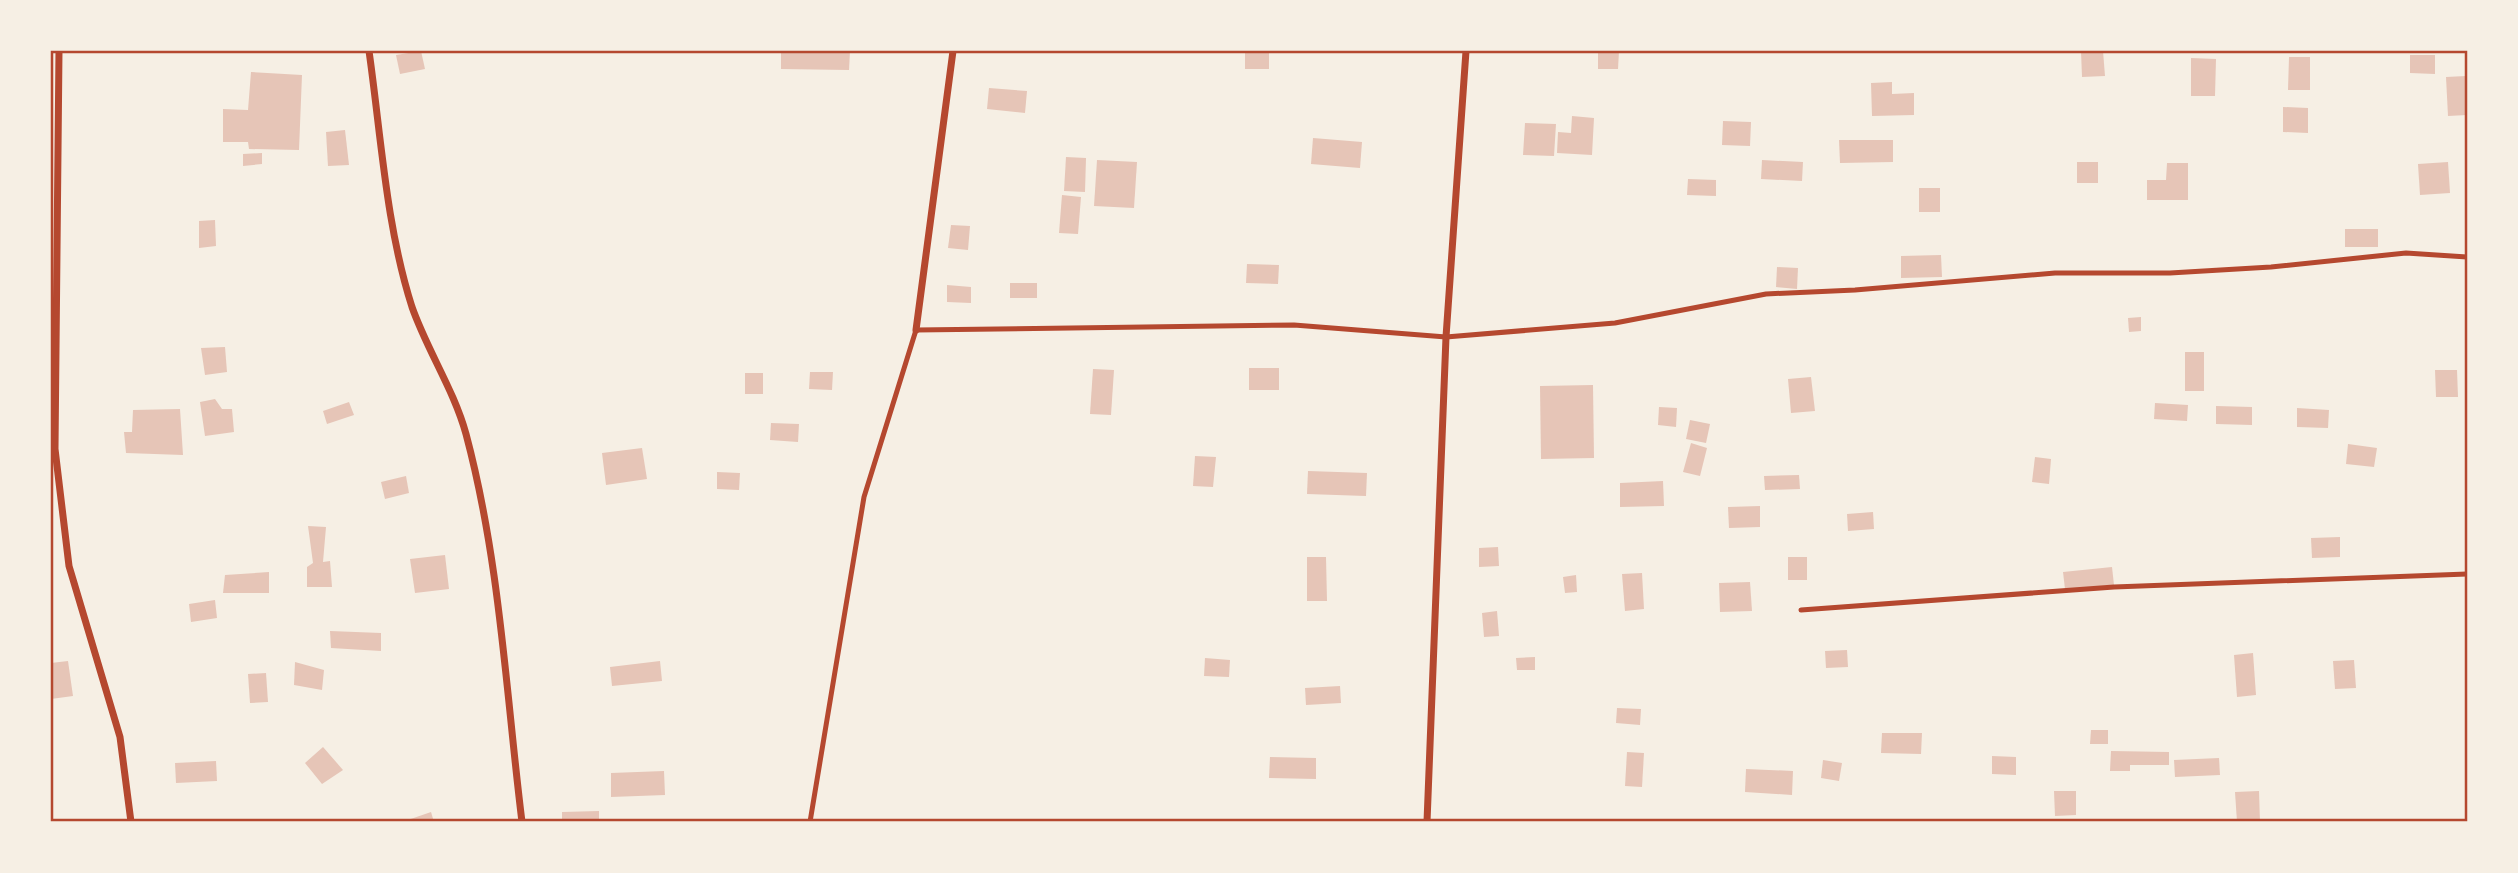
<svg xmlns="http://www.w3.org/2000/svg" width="2518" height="873" viewBox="0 0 2518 873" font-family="Rubik,sans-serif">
	<rect width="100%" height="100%" fill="#f6efe4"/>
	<g fill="#e6c5b7">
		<path d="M 421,51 L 425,69 L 400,74 L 396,55 Z"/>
		<path d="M 781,51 L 850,51 L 849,70 L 781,69 Z"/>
		<rect x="1245" y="51" width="24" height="18"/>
		<path d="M 1598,51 L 1619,51 L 1618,69 L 1598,69 Z"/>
		<path d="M 2081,51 L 2103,51 L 2105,76 L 2082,77 Z"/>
		<path d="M 2410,55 L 2435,55 L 2435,74 L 2410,73 Z"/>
		<path d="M 2289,57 L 2310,57 L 2310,90 L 2288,90 Z"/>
		<path d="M 2191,58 L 2216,59 L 2215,96 L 2191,96 Z"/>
		<path d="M 251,72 L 302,75 L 299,150 L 249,149 L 248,142 L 223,142 L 223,109 L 248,110 Z"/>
		<path d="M 2466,76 L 2467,115 L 2448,116 L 2446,77 Z"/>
		<path d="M 1892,82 L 1892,94 L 1914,93 L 1914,115 L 1872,116 L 1871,83 Z"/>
		<path d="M 989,88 L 1027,91 L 1025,113 L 987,109 Z"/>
		<path d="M 2283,107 L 2308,108 L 2308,133 L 2283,132 Z"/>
		<path d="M 1572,116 L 1594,118 L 1592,155 L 1557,153 L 1558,132 L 1571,133 Z"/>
		<path d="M 1723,121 L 1751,122 L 1750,146 L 1722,145 Z"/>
		<path d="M 1525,123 L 1556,124 L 1554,156 L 1523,155 Z"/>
		<path d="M 345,130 L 349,165 L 328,166 L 326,132 Z"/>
		<path d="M 1313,138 L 1362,142 L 1360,168 L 1311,164 Z"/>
		<path d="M 1839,140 L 1893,140 L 1893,162 L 1840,163 Z"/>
		<path d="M 262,153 L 262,164 L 243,166 L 243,154 Z"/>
		<path d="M 1066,157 L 1086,158 L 1085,192 L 1064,191 Z"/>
		<path d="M 1097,160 L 1137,162 L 1134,208 L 1094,206 Z"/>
		<path d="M 1762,160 L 1803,162 L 1802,181 L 1761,179 Z"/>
		<rect x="2077" y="162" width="21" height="21"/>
		<path d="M 2448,162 L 2450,193 L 2420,195 L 2418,164 Z"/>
		<path d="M 2167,163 L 2188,163 L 2188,200 L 2147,200 L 2147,180 L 2166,180 Z"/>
		<path d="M 1688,179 L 1716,180 L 1716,196 L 1687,195 Z"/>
		<rect x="1919" y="188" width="21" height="24"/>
		<path d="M 1062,195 L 1081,197 L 1078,234 L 1059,233 Z"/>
		<path d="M 215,220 L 216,246 L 199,248 L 199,221 Z"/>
		<path d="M 951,225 L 970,226 L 968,250 L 948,248 Z"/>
		<rect x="2345" y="229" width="33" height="18"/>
		<path d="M 1941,255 L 1942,277 L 1901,278 L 1901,256 Z"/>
		<path d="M 1247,264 L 1279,265 L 1278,284 L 1246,283 Z"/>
		<path d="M 1777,267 L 1798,268 L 1797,289 L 1776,287 Z"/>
		<rect x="1010" y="283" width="27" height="15"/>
		<path d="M 947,285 L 971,287 L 971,303 L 947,302 Z"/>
		<path d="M 2141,317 L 2141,331 L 2129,332 L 2128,318 Z"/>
		<path d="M 225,347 L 227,372 L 205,375 L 201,348 Z"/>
		<rect x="2185" y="352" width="19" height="39"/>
		<rect x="1249" y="368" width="30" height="22"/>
		<path d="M 1093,369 L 1114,370 L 1111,415 L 1090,414 Z"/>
		<path d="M 2435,370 L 2457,370 L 2458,397 L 2436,397 Z"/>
		<path d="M 810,372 L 833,372 L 832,390 L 809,389 Z"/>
		<rect x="745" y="373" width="18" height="21"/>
		<path d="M 1811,377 L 1815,411 L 1791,413 L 1788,379 Z"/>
		<path d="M 1593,385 L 1594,458 L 1541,459 L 1540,386 Z"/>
		<path d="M 215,399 L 222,409 L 232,409 L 234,432 L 205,436 L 200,402 Z"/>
		<path d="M 349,402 L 354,415 L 327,424 L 323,411 Z"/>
		<path d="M 2155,403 L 2188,405 L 2187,421 L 2154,419 Z"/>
		<path d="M 2216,406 L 2252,407 L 2252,425 L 2216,424 Z"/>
		<path d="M 1659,407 L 1677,408 L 1676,427 L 1658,425 Z"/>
		<path d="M 2297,408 L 2329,410 L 2328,428 L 2297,427 Z"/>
		<path d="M 180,409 L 183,455 L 126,453 L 124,432 L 132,432 L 133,410 Z"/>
		<path d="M 1690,420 L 1710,424 L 1706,443 L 1686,439 Z"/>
		<path d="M 771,423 L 799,424 L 798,442 L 770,440 Z"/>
		<path d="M 1691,443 L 1707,448 L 1700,476 L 1683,472 Z"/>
		<path d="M 2348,444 L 2377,448 L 2374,467 L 2346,464 Z"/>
		<path d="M 642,448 L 647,479 L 606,485 L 602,453 Z"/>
		<path d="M 1195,456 L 1216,457 L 1213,487 L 1193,486 Z"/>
		<path d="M 2035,457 L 2051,459 L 2049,484 L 2032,482 Z"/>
		<path d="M 1308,471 L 1367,473 L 1366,496 L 1307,494 Z"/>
		<path d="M 717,472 L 740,473 L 739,490 L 717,489 Z"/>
		<path d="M 1799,475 L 1800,489 L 1765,490 L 1764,476 Z"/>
		<path d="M 406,476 L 409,493 L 385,499 L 381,482 Z"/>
		<path d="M 1663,481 L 1664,506 L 1620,507 L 1620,483 Z"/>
		<path d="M 1760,506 L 1760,527 L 1729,528 L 1728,507 Z"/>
		<path d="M 1873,512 L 1874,529 L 1848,531 L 1847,514 Z"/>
		<path d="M 308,526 L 326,527 L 323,562 L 330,561 L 332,587 L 307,587 L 307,567 L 313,563 Z"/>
		<path d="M 2340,537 L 2340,557 L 2312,558 L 2311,538 Z"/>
		<path d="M 1498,547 L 1499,566 L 1479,567 L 1479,548 Z"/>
		<path d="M 445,555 L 449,589 L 415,593 L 410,559 Z"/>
		<path d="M 1307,557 L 1326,557 L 1327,601 L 1307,601 Z"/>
		<rect x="1788" y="557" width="19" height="23"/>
		<path d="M 2112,567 L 2114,585 L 2065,589 L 2063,572 Z"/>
		<path d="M 269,572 L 269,593 L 223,593 L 225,575 Z"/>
		<path d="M 1642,573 L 1644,609 L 1625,611 L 1622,574 Z"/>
		<path d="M 1576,575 L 1577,592 L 1565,593 L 1563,577 Z"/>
		<path d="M 1750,582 L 1752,611 L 1720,612 L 1719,583 Z"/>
		<path d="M 215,600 L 217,618 L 191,622 L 189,604 Z"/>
		<path d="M 1497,611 L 1499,636 L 1484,637 L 1482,613 Z"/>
		<path d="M 330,631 L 381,633 L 381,651 L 331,648 Z"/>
		<path d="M 1847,650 L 1848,667 L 1826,668 L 1825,651 Z"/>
		<path d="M 2253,653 L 2256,695 L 2237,697 L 2234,655 Z"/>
		<path d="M 1535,657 L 1535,670 L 1517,670 L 1516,658 Z"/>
		<path d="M 1205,658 L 1230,660 L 1229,677 L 1204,676 Z"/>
		<path d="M 2354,660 L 2356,688 L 2335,689 L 2333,661 Z"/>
		<path d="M 68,661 L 73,696 L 51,699 L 51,663 Z"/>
		<path d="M 660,661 L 662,681 L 612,686 L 610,667 Z"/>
		<path d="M 295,662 L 324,670 L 322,690 L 294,685 Z"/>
		<path d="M 266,673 L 268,702 L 250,703 L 248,674 Z"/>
		<path d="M 1340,686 L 1341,703 L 1306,705 L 1305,688 Z"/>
		<path d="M 1617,708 L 1641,709 L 1640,725 L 1616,723 Z"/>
		<path d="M 2091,730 L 2108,730 L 2108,744 L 2090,744 Z"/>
		<path d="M 1882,733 L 1922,733 L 1921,754 L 1881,753 Z"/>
		<path d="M 323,747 L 343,770 L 322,784 L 305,763 Z"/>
		<path d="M 2111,751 L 2169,752 L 2169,765 L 2130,765 L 2130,771 L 2110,771 Z"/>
		<path d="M 1627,752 L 1644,753 L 1642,787 L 1625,786 Z"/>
		<path d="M 1992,756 L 2016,757 L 2016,775 L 1992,774 Z"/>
		<path d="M 1270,757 L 1316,758 L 1316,779 L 1269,778 Z"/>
		<path d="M 2219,758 L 2220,775 L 2175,777 L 2174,760 Z"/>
		<path d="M 1823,760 L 1842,763 L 1839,781 L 1821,778 Z"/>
		<path d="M 216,761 L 217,781 L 176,783 L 175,763 Z"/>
		<path d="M 1746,769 L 1793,771 L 1792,795 L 1745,792 Z"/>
		<path d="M 664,771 L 665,795 L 611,797 L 611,773 Z"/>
		<path d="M 2054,791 L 2076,791 L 2076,815 L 2055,816 Z"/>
		<path d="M 2259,791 L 2260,822 L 2237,822 L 2235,792 Z"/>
		<path d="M 599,811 L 599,822 L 562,822 L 562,812 Z"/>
		<path d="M 431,812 L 434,822 L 402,822 Z"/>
	</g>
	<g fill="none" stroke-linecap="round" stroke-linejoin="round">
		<g stroke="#b5482f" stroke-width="5">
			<path d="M 1801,610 L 2114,587 L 2467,574"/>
			<path d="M 810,822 L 864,497 L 916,330 L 1294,325 L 1446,337 L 1615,323 L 1766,294 L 1855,290 L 2055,273 L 2170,273 L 2271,267 L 2406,253 L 2467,257"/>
		</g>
		<g stroke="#b5482f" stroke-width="7">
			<path d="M 59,51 L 55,449 L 69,566 L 120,737 L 131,822"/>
			<path d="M 369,51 C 381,135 386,226 412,307 C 427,350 454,390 466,434 C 500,561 506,693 522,822"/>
			<path d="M 916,330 L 953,51"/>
			<path d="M 1427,822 L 1446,337 L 1466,51"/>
		</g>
	</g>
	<rect width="2518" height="873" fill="none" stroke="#f6efe4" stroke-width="105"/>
	<rect x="52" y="52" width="2414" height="768" fill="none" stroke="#b5482f" stroke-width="2.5"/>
</svg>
